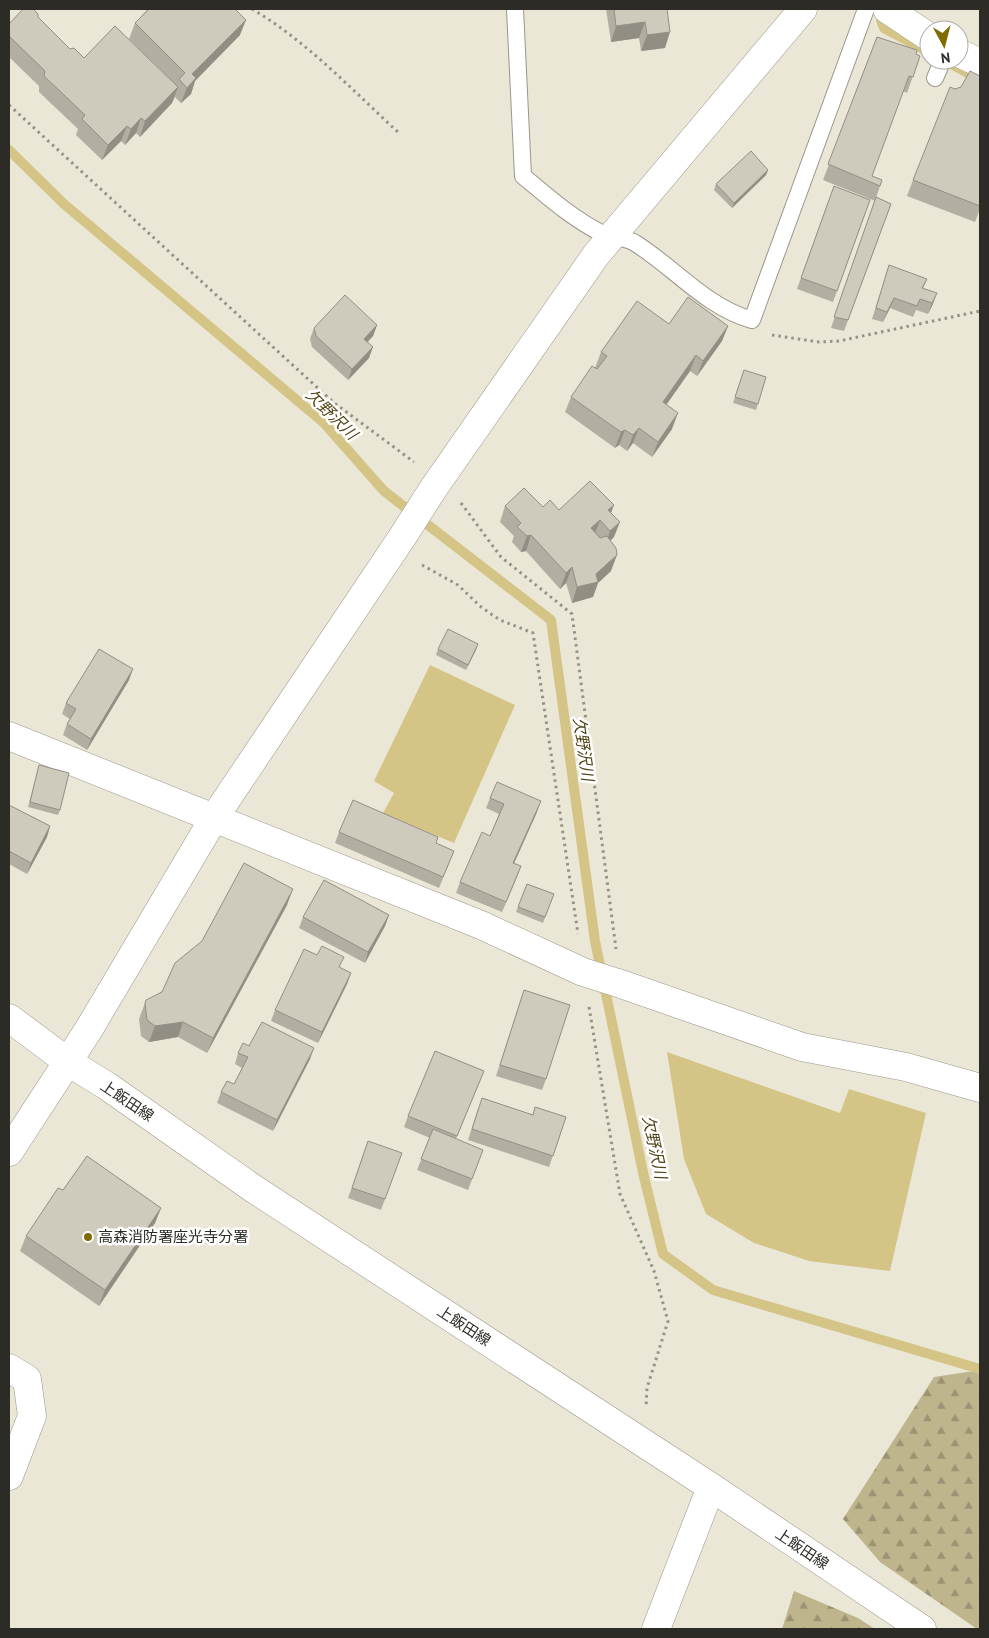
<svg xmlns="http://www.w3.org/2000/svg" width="989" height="1638" viewBox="0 0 989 1638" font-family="'PT Sans','Noto Sans JP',sans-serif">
	<defs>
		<pattern id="forest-firs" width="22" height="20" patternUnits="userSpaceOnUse" patternTransform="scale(1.25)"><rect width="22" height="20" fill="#bfb58d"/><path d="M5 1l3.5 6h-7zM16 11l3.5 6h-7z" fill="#9b9373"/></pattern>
	</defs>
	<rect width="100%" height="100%" fill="#ebe7d7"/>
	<g fill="url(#forest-firs)">
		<path d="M 980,1370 L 980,1629 L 977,1629 L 880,1562 L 843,1519 L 934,1377 Z"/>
		<path d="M 794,1591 L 858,1618 L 875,1629 L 782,1629 Z"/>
	</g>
	<g fill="#d4c587">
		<path d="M 430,665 L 515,705 L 454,843 L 383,813 L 394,793 L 374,781 Z"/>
		<path d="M 667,1052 L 840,1113 L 849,1089 L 926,1113 L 890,1271 L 809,1261 L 754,1243 L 706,1214 L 684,1159 Z"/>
	</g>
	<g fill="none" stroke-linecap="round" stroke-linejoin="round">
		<g stroke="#d4c587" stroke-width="10">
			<path d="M 881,20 L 884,28 L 929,52"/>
			<path d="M 944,60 L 980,80"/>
			<path d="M 9,150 L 64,204 L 324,423 L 384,491 L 551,620 L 595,941 L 644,1177 L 663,1254 L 713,1290 L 980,1369"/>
		</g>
		<g stroke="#9b9788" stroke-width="18">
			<g id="lane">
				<path d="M 515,9 L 523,176 C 548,197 573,219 603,234 C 613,239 626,237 635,243 C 675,268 706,307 752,320 L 866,9"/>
				<path d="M 935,78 L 943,60"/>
			</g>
		</g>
		<g stroke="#9b9788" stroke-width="29">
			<g id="street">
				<path d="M 887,9 L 929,37"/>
				<path d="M 959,53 L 980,63"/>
				<path d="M 9,736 L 481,925 L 583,972 L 621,984 L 802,1047 L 906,1067 L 980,1088"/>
				<path d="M 9,1368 L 27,1379 L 32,1416 L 9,1476"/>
				<path d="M 656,1629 L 711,1487"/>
			</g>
		</g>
		<g stroke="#9b9788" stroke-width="29">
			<g id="secondary">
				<path d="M 9,1018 L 68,1062 L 107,1086 L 254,1189 L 711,1487 L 922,1629"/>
				<path d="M 9,1152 L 89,1029 L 214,818 L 403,536 L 433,489 L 596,255 L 803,9"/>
			</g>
		</g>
		<g stroke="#949186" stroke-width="3" stroke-dasharray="2.5 4" stroke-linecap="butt">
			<path d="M 252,9 C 308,42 353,91 400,134"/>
			<path d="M 9,105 L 333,402 L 414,462"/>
			<path d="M 772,335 L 819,342 L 839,341 L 980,311"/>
			<path d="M 461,503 L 501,557 L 572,614 L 616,949"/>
			<path d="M 422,565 L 458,585 L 481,607 L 500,620 L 533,633 L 578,934"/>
			<path d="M 589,1007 L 620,1194 L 654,1271 L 668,1321 L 647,1388 L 646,1408"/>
		</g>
		<use href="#lane" stroke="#fff" stroke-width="16"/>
		<use href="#street" stroke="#fff" stroke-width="28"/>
		<use href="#secondary" stroke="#fff" stroke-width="28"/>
	</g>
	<g fill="#b2afa2">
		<path d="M 147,9 L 235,9 L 240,35 L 195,81 L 191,94 L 181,103 L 175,97 L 172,103 L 140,137 L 136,133 L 125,145 L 121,141 L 102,160 L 76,135 L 78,129 L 39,92 L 39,86 L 9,57 L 9,24 L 38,17 L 70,49 L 84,58 L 176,85 L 129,39 L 135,23 L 146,11 Z"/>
		<path d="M 606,9 L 667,9 L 665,48 L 641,51 L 639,38 L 611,42 Z"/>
		<path d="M 877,37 L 920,56 L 907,93 L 903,91 L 872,176 L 882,180 L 875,201 L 823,180 Z"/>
		<path d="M 980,76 L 980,209 L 975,222 L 907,196 L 913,180 L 955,89 L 961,87 Z"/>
		<path d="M 768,170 L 766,175 L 732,208 L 714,190 L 716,184 Z"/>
		<path d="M 834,186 L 870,200 L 833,302 L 797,289 Z"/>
		<path d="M 876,197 L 891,204 L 844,331 L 831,328 Z"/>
		<path d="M 889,265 L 927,279 L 923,289 L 933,304 L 928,314 L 916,310 L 913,317 L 890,308 L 883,322 L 872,319 Z"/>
		<path d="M 669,324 L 728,326 L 722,341 L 697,376 L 690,371 L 666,405 L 672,429 L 652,457 L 633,443 L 627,451 L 619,445 L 615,448 L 565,412 L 571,397 L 595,368 L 601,352 Z"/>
		<path d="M 377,325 L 373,336 L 368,342 L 369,358 L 348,380 L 312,347 L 310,339 L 314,328 Z"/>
		<path d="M 744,370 L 766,377 L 756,410 L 733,403 Z"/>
		<path d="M 505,506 L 543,507 L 559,510 L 611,513 L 614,537 L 610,541 L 611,571 L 598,583 L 593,597 L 572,603 L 566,583 L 560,589 L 526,551 L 521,552 L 512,542 L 514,536 L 500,522 Z"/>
		<path d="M 478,644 L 466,670 L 436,655 L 438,649 Z"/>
		<path d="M 129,680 L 87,750 L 63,735 L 67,724 L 70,719 L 62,714 L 66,703 Z"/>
		<path d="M 39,765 L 60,810 L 58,815 L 28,807 Z"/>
		<path d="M 490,798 L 537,812 L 514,864 L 521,866 L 502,912 L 456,893 L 460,882 L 490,836 L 499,814 L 486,808 Z"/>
		<path d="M 9,805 L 50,826 L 47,837 L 27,874 L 9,864 Z"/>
		<path d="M 339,832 L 436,843 L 454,851 L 439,888 L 335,843 Z"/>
		<path d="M 527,884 L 554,894 L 543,923 L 516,912 Z"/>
		<path d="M 287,905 L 207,1053 L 178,1037 L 149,1042 L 141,1036 L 139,1019 L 145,1003 Z"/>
		<path d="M 389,915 L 385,926 L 365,963 L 299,928 L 303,917 Z"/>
		<path d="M 340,968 L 351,973 L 347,984 L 318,1043 L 271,1021 L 275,1010 Z"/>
		<path d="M 524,990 L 546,1079 L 542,1090 L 496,1076 Z"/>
		<path d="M 249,1046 L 310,1059 L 273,1131 L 217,1103 L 221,1092 L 234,1084 L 242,1068 L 235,1064 L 238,1053 Z"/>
		<path d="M 484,1071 L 456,1139 L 479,1161 L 468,1190 L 417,1170 L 430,1138 L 404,1127 L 408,1116 Z"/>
		<path d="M 535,1107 L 566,1117 L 549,1167 L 468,1140 L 478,1109 L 533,1115 Z"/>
		<path d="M 368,1141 L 385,1199 L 381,1210 L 348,1198 Z"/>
		<path d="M 161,1208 L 155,1223 L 99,1306 L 20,1251 L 26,1236 Z"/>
	</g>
	<g fill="#918e84">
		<path d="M 246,20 L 240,35 L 195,81 L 191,94 L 181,103 L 192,74 Z"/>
		<path d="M 645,22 L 639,38 L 611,42 L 616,26 Z"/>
		<path d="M 670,32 L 665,48 L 641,51 L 647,35 Z"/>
		<path d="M 178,87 L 172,103 L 140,137 L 145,121 Z"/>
		<path d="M 141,118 L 136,133 L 125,145 L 131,129 Z"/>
		<path d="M 127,126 L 121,141 L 102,160 L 108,145 Z"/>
		<path d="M 768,170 L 766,175 L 732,208 L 734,203 Z"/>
		<path d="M 937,293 L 933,304 L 928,314 L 932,303 Z"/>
		<path d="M 894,298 L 890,308 L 883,322 L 887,312 Z"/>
		<path d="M 377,325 L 373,336 L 360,349 L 364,339 Z"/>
		<path d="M 728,326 L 722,341 L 697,376 L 703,361 Z"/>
		<path d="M 373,347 L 369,358 L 348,380 L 352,369 Z"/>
		<path d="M 696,355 L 690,371 L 657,418 L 663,402 Z"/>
		<path d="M 678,413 L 672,429 L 652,457 L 658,442 Z"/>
		<path d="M 639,428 L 633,443 L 627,451 L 633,435 Z"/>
		<path d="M 625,430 L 619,445 L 615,448 L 621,432 Z"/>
		<path d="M 614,505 L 608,521 L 608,510 Z"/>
		<path d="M 600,520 L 594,536 L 591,528 Z"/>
		<path d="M 620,522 L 614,537 L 605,546 L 610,531 Z"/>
		<path d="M 531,535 L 526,551 L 521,552 L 527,536 Z"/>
		<path d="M 617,555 L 611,571 L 598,583 L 593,597 L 572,603 L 577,587 L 596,574 Z"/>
		<path d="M 572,567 L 566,583 L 560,589 L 566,573 Z"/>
		<path d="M 478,644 L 476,650 L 466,670 L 468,665 Z"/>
		<path d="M 133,669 L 129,680 L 87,750 L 91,739 Z"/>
		<path d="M 541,801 L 537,812 L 509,874 L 513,863 Z"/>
		<path d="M 50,826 L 47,837 L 27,874 L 31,863 Z"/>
		<path d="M 521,866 L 517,877 L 502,912 L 506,902 Z"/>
		<path d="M 293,889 L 287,905 L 207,1053 L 213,1038 Z"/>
		<path d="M 389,915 L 385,926 L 365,963 L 368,952 Z"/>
		<path d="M 351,973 L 347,984 L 318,1043 L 322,1032 Z"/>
		<path d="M 183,1022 L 178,1037 L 149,1042 L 155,1026 Z"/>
		<path d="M 314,1048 L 310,1059 L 273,1131 L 277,1120 Z"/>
		<path d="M 161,1208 L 155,1223 L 99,1306 L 105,1290 Z"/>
	</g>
	<g fill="#cfcbbc" stroke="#918e84">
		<path d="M 23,9 L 33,9 L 38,14 L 38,17 L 70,49 L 74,48 L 84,58 L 115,26 L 178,87 L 145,121 L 141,118 L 131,129 L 127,126 L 108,145 L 82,119 L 85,115 L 44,76 L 45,71 L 9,36 L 9,24 Z"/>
		<path d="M 149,9 L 235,9 L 246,20 L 192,74 L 196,78 L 187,88 L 179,79 L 185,73 L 135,23 Z"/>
		<path d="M 614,9 L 667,9 L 670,32 L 647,35 L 645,22 L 616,26 Z"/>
		<path d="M 877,37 L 917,50 L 916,54 L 920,56 L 913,77 L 909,76 L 872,176 L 882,180 L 880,186 L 828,164 Z"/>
		<path d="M 970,71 L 980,76 L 980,206 L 913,180 L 950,87 L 955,89 L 961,87 Z"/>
		<path d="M 751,151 L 768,170 L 734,203 L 716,184 Z"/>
		<path d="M 834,186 L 870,200 L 837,291 L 801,278 Z"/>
		<path d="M 876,197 L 891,204 L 848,320 L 834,317 Z"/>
		<path d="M 889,265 L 927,279 L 922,288 L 937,293 L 932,303 L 920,299 L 917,306 L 894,298 L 887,312 L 876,308 Z"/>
		<path d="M 345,295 L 377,325 L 364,339 L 373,347 L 352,369 L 316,336 L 314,328 Z"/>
		<path d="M 688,297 L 728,326 L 703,361 L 696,355 L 663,402 L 678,413 L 658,442 L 639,428 L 633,435 L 625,430 L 621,432 L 571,397 L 592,366 L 597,369 L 607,356 L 601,352 L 637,301 L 669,324 Z"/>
		<path d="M 744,370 L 766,377 L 758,404 L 735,397 Z"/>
		<path d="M 590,481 L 614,505 L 608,510 L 620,522 L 610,531 L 600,520 L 591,528 L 600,538 L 607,536 L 616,548 L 617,555 L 596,574 L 598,582 L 577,587 L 572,567 L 566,573 L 531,535 L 527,536 L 517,527 L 521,523 L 505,506 L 524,488 L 543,507 L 550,500 L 559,510 Z"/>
		<path d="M 448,629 L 478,644 L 468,665 L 438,649 Z"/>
		<path d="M 99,649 L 133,669 L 91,739 L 67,724 L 76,709 L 66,703 Z"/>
		<path d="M 39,765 L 69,773 L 60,810 L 30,802 Z"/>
		<path d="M 497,782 L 541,801 L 513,863 L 521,866 L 506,902 L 460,882 L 482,832 L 490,836 L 504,804 L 490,798 Z"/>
		<path d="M 353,800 L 438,837 L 436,843 L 454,851 L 443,877 L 339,832 Z"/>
		<path d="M 9,805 L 50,826 L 31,863 L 9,851 Z"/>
		<path d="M 244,863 L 293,889 L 213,1038 L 183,1022 L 155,1026 L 147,1020 L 145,1003 L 146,1000 L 162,992 L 175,963 L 202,941 Z"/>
		<path d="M 324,880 L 389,915 L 368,952 L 303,917 Z"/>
		<path d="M 527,884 L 554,894 L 545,917 L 518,907 Z"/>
		<path d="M 322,946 L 344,957 L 339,967 L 351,973 L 322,1032 L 275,1010 L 304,949 L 317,955 Z"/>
		<path d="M 524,990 L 570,1005 L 546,1079 L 500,1065 Z"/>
		<path d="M 262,1022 L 314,1048 L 277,1120 L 221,1092 L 227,1081 L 234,1084 L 248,1057 L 238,1053 L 243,1043 L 249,1046 Z"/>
		<path d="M 435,1051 L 484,1071 L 457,1136 L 408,1116 Z"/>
		<path d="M 482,1098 L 533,1115 L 535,1107 L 566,1117 L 553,1156 L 472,1129 Z"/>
		<path d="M 433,1129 L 483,1150 L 472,1179 L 421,1159 Z"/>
		<path d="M 368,1141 L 402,1153 L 385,1199 L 352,1188 Z"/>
		<path d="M 87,1156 L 161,1208 L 105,1290 L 26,1236 L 58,1188 L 63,1190 Z"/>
	</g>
	<circle fill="#7f6b04" stroke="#fff" stroke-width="2" cx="88" cy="1237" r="5"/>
	<g text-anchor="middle" stroke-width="5" stroke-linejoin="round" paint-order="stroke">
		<g font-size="15" fill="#2c2b25" stroke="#fff">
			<text transform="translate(127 1101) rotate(34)" y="5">上飯田線</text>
			<text transform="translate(464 1326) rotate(33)" y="5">上飯田線</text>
			<text transform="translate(802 1549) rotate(34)" y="5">上飯田線</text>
		</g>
		<g font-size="15" fill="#2c2b25" stroke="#fff" text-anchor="start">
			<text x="98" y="1242">高森消防署座光寺分署</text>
		</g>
		<g font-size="16" font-style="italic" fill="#504515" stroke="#fff">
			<text transform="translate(332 414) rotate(44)" y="6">欠野沢川</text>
			<text transform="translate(584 749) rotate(82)" y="6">欠野沢川</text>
			<text transform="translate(655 1147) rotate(78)" y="6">欠野沢川</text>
		</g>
	</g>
	<rect width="989" height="1638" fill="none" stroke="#2c2b25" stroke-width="20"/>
	<g transform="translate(944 45) rotate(173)"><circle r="24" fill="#ffffff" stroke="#abaaa8"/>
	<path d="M0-4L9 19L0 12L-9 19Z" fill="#7f6b04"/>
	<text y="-8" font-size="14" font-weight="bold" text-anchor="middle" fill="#2c2b25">N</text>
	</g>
</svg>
